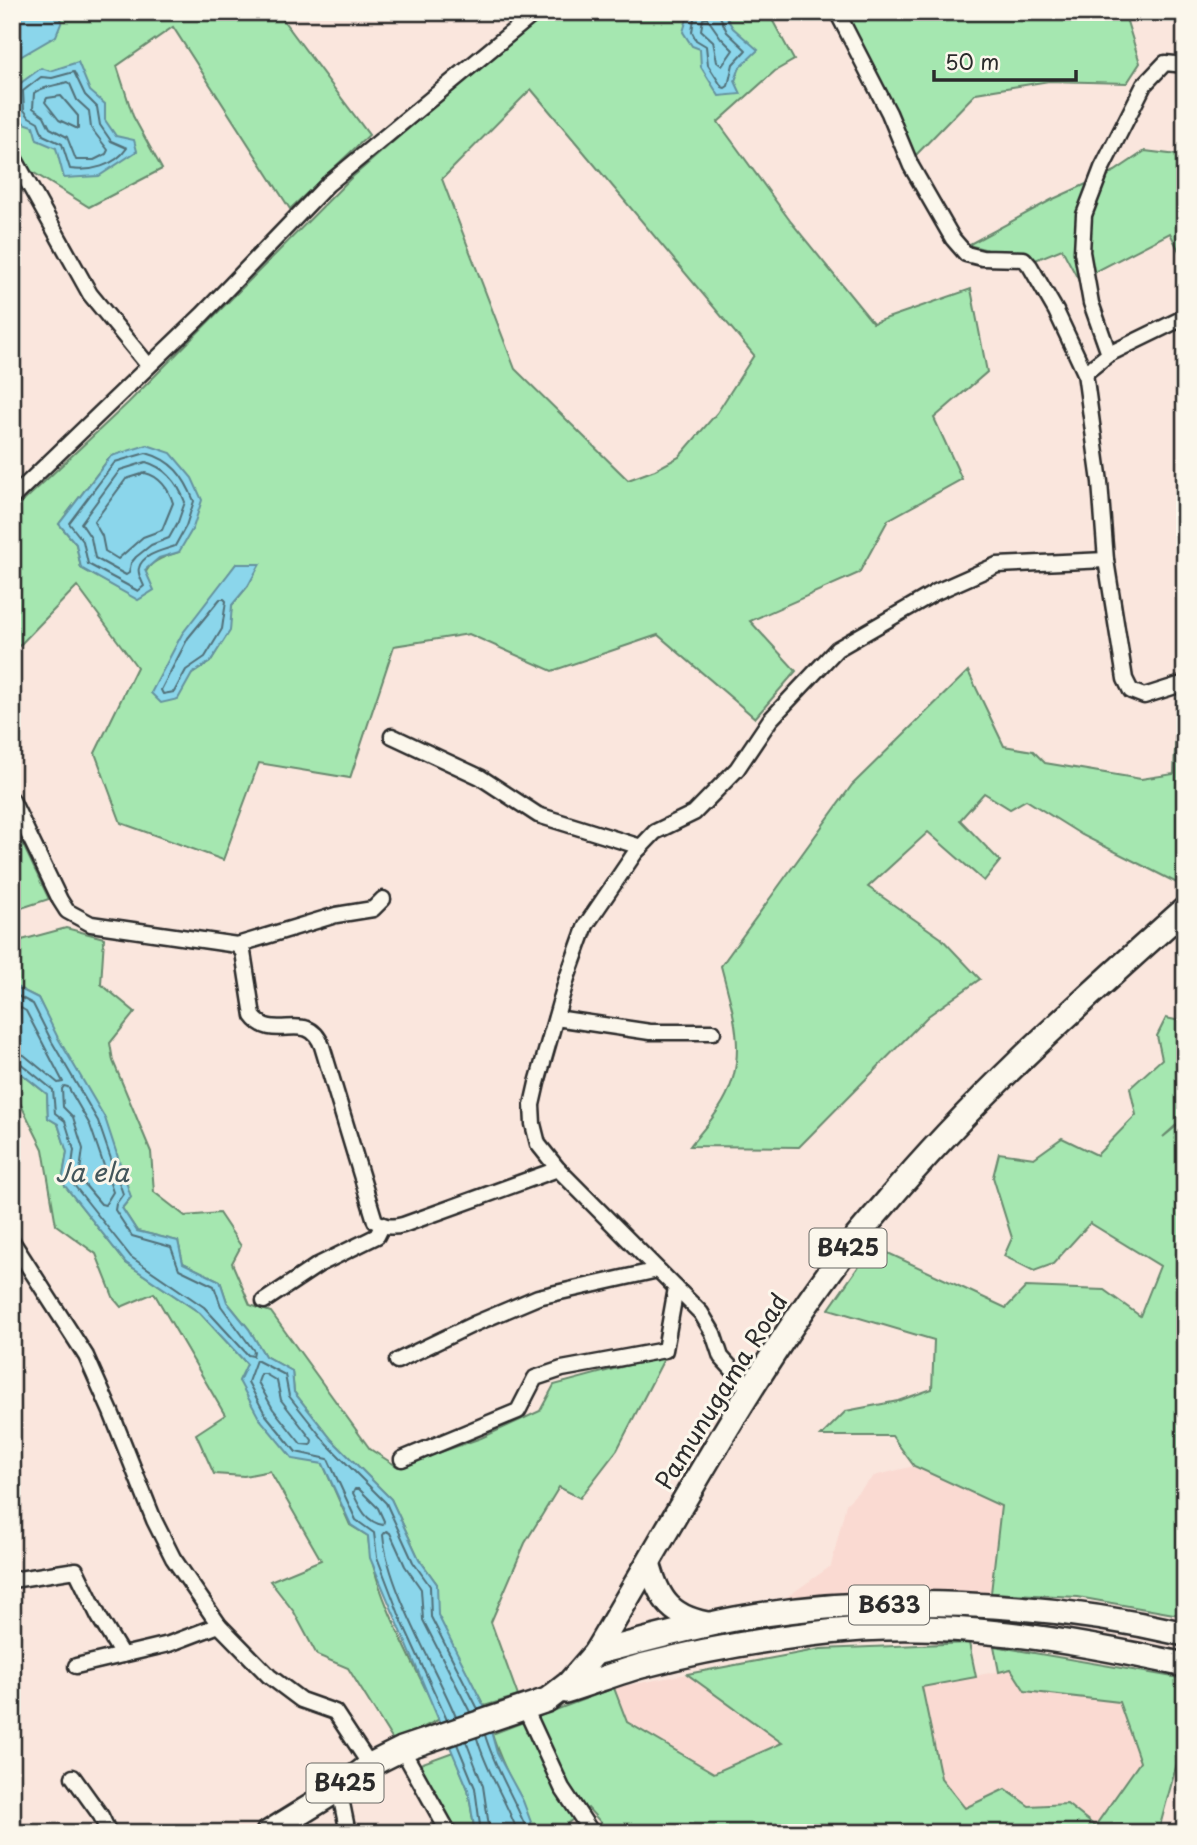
<svg xmlns="http://www.w3.org/2000/svg" width="1197" height="1845" viewBox="0 0 1197 1845" font-family="'Playpen Sans',sans-serif">
	<rect width="100%" height="100%" fill="#fae6dd"/>
	<filter id="ink" filterUnits="userSpaceOnUse"><feTurbulence type="fractalNoise" baseFrequency=".0143" numOctaves="2"/><feDisplacementMap in="SourceGraphic" scale="14" xChannelSelector="R" yChannelSelector="G"/><feConvolveMatrix kernelMatrix="1 2 1 2 8 2 1 2 1" color-interpolation-filters="sRGB"/></filter>
	<g filter="url(#ink)">
		<g fill="#fadad2">
			<path d="M 914,1466 L 1001,1506 L 991,1593 L 781,1601 L 831,1566 L 846,1504 L 874,1476 Z"/>
			<path d="M 1011,1669 L 1025,1691 L 1119,1701 L 1140,1762 L 1095,1826 L 1067,1804 L 1029,1806 L 1006,1789 L 965,1808 L 941,1778 L 922,1686 Z"/>
			<path d="M 687,1674 L 782,1743 L 714,1773 L 629,1726 L 614,1688 Z"/>
		</g>
		<g fill="#a5e7b0" stroke="#68896e" stroke-width="2" fill-rule="evenodd">
			<path d="M 12,12 L 277,12 L 369,135 L 290,209 L 173,27 L 117,66 L 133,116 L 162,169 L 89,207 L 31,171 L 12,138 Z"/>
			<path d="M 549,12 L 633,12 L 637,16 L 641,12 L 768,12 L 794,60 L 775,71 L 718,122 L 791,222 L 873,323 L 971,289 L 987,372 L 934,418 L 962,479 L 888,520 L 859,573 L 750,621 L 796,671 L 755,718 L 658,635 L 552,671 L 469,634 L 394,646 L 350,778 L 259,763 L 223,860 L 121,823 L 95,753 L 137,667 L 77,586 L 19,646 L 12,643 L 12,512 L 128,403 L 350,179 L 460,84 ZM 531,89 L 754,355 L 717,413 L 679,457 L 655,470 L 628,480 L 515,369 L 442,179 ZM 111,456 L 179,552 C 145,562 146,567 138,599 L 81,568 L 76,544 L 59,524 ZM 236,564 L 248,586 L 232,605 L 229,631 L 210,662 L 192,674 L 178,643 Z"/>
			<path d="M 846,12 L 1124,12 L 1140,63 L 1127,83 L 1049,81 L 976,93 L 915,156 Z"/>
			<path d="M 1145,151 L 1185,156 L 1185,263 L 1170,233 L 1089,275 L 1080,283 L 1062,249 L 1033,261 L 968,245 L 1051,200 L 1115,171 Z"/>
			<path d="M 968,671 L 1004,746 L 1033,751 L 1045,763 L 1141,779 L 1174,774 L 1177,699 L 1185,696 L 1185,887 L 1082,835 L 1026,800 L 1010,809 L 984,793 L 960,820 L 1000,861 L 984,881 L 928,832 L 868,887 L 941,938 L 980,979 L 928,1016 L 799,1147 L 690,1146 C 701,1132 714,1118 723,1102 C 749,1057 733,1012 721,966 L 852,785 Z"/>
			<path d="M 12,822 L 49,899 L 12,911 Z"/>
			<path d="M 12,926 L 18,941 L 66,928 L 104,938 L 101,984 L 135,1012 L 110,1043 L 113,1061 L 151,1152 L 154,1192 L 185,1216 L 219,1213 L 241,1246 L 232,1263 L 250,1305 L 271,1312 L 370,1449 L 398,1467 L 481,1438 L 540,1411 L 554,1385 L 666,1355 L 617,1450 L 580,1498 L 559,1487 L 525,1543 L 491,1622 L 518,1696 L 484,1706 L 437,1615 L 437,1584 L 419,1559 L 391,1499 L 332,1440 L 294,1392 L 292,1371 L 265,1356 L 249,1329 L 227,1302 L 220,1281 L 183,1263 L 178,1241 L 137,1231 L 122,1208 L 131,1197 L 38,998 L 12,985 Z"/>
			<path d="M 1166,1018 L 1185,1022 L 1185,1117 L 1163,1137 L 1185,1119 L 1185,1616 L 1078,1597 L 991,1593 L 1001,1506 L 914,1466 L 892,1436 L 821,1436 L 846,1411 L 898,1401 L 932,1389 L 934,1340 L 829,1309 L 873,1246 L 1006,1308 L 1026,1287 L 1104,1290 L 1140,1316 L 1160,1266 L 1090,1223 L 1053,1264 L 1034,1271 L 1004,1256 L 1012,1238 L 993,1177 L 999,1153 L 1034,1158 L 1062,1138 L 1097,1155 L 1136,1115 L 1130,1088 L 1162,1059 L 1157,1036 Z"/>
			<path d="M 12,1066 L 47,1094 L 48,1118 L 58,1124 L 67,1152 L 62,1182 L 126,1263 L 200,1313 L 248,1365 L 239,1381 L 323,1464 L 350,1525 L 368,1536 C 372,1591 416,1667 440,1719 L 394,1742 L 348,1668 L 317,1655 L 294,1612 L 270,1581 L 321,1560 L 270,1471 L 244,1476 L 214,1474 L 196,1434 L 225,1415 L 154,1293 L 121,1307 L 114,1299 L 96,1254 L 56,1225 L 43,1149 L 19,1101 L 12,1105 Z"/>
			<path d="M 969,1643 L 976,1677 L 922,1687 L 941,1778 L 965,1808 L 1005,1789 L 1029,1806 L 1067,1804 L 1095,1826 L 1140,1762 L 1119,1702 L 1025,1691 L 1011,1669 L 999,1672 L 994,1646 L 1185,1679 L 1185,1734 L 1158,1833 L 610,1833 L 588,1808 L 560,1829 L 563,1833 L 535,1833 C 522,1799 502,1768 492,1734 L 614,1688 L 627,1722 L 714,1773 L 782,1743 L 687,1674 L 821,1649 Z"/>
			<path d="M 453,1752 L 468,1789 L 475,1833 L 454,1833 L 420,1764 Z"/>
		</g>
		<g fill="#8bd6eb" stroke="#65929e" stroke-width="2">
			<path d="M 12,12 L 58,12 L 62,21 L 56,36 L 13,61 Z"/>
			<path d="M 689,12 L 723,12 L 733,28 L 758,50 L 740,67 L 735,81 L 741,94 L 719,96 L 701,67 L 700,49 L 692,46 L 683,32 Z"/>
			<path d="M 78,62 L 90,91 L 105,104 L 105,120 L 116,136 L 134,140 L 137,151 L 99,176 L 64,178 L 56,148 L 37,140 L 33,126 L 24,123 L 15,110 L 18,103 L 14,88 L 41,68 L 50,71 Z"/>
			<path d="M 147,445 L 171,453 L 192,478 L 202,500 L 193,528 L 179,552 L 159,558 L 145,570 L 154,590 L 138,600 L 81,568 L 76,544 L 59,524 L 111,456 Z"/>
			<path d="M 236,564 L 260,564 L 248,586 L 232,605 L 230,631 L 210,662 L 192,674 L 178,699 L 161,703 L 151,693 L 182,634 Z"/>
			<path d="M 12,985 L 38,998 L 58,1038 L 105,1118 L 131,1197 L 122,1208 L 137,1231 L 178,1241 L 183,1263 L 220,1281 L 227,1302 L 249,1329 L 265,1356 L 292,1371 L 294,1392 L 332,1440 L 391,1499 L 419,1559 L 437,1584 L 438,1615 L 484,1706 L 497,1753 L 523,1801 L 535,1833 L 475,1833 L 468,1789 L 370,1558 L 368,1536 L 351,1525 L 323,1464 L 293,1459 L 259,1418 L 239,1381 L 247,1364 L 200,1313 L 126,1263 L 62,1182 L 67,1152 L 58,1124 L 48,1118 L 47,1094 L 12,1066 Z"/>
		</g>
		<g fill="none" stroke-linecap="round" stroke-linejoin="round">
			<g stroke="#516f78" stroke-width="2">
				<path d="M 695,12 L 692,32 L 696,40 L 706,46 L 708,65 L 722,87 L 725,88 L 728,86 L 733,64 L 746,50 L 727,32 L 718,12"/>
				<path d="M 707,18 L 721,38 L 733,50 L 722,66 L 717,62 L 713,41 L 701,30 L 703,19 Z"/>
				<path d="M 74,72 L 85,95 L 97,107 L 100,125 L 111,141 L 127,148 C 115,166 90,172 70,169 L 62,144 L 43,135 L 38,122 L 29,117 L 24,110 L 23,91 L 41,77 L 52,78 Z"/>
				<path d="M 67,82 L 70,84 L 77,100 L 89,111 L 91,128 L 108,150 L 106,154 L 94,160 L 76,160 L 67,137 L 50,128 L 44,116 L 33,108 L 34,93 C 44,86 55,86 67,82 Z"/>
				<path d="M 61,96 L 78,116 L 78,129 L 59,120 L 45,102 L 47,98 Z"/>
				<path d="M 146,453 C 172,460 184,476 194,501 L 186,526 L 175,546 C 164,550 142,554 139,568 C 137,573 142,581 144,586 L 138,591 L 88,564 L 83,541 L 69,523 L 115,462 Z"/>
				<path d="M 146,462 C 166,468 178,483 185,502 L 178,522 L 169,538 L 151,545 L 136,557 L 131,563 L 129,573 L 126,575 L 95,558 L 91,538 L 81,523 L 120,470 Z"/>
				<path d="M 145,473 C 159,476 169,489 173,503 L 162,530 L 143,537 L 118,559 L 105,551 L 102,536 L 94,522 L 126,479 Z"/>
				<path d="M 220,599 L 224,599 L 226,601 L 222,629 L 205,657 L 186,670 L 174,692 L 163,694 L 161,690 L 188,638 Z"/>
				<path d="M 12,993 L 33,1004 L 52,1042 L 98,1121 L 123,1194 L 116,1204 L 115,1210 L 132,1236 L 171,1247 L 179,1269 L 214,1286 L 221,1306 L 254,1351 L 253,1356 L 248,1355 L 204,1307 L 131,1257 L 70,1180 L 74,1150 L 65,1121 L 55,1113 L 53,1090 L 19,1062 L 12,1061"/>
				<path d="M 12,1003 L 26,1011 L 63,1082 L 58,1083 L 24,1055 L 12,1052"/>
				<path d="M 64,1086 L 68,1087 L 90,1125 L 113,1192 L 105,1205 L 101,1204 L 79,1178 L 83,1149 L 73,1117 L 63,1107 L 62,1089 Z"/>
				<path d="M 265,1374 L 277,1381 L 281,1400 L 312,1440 L 311,1445 L 301,1444 L 273,1409 L 258,1382 L 261,1374 Z"/>
				<path d="M 355,1489 L 359,1489 L 378,1508 L 384,1521 L 383,1525 C 366,1522 360,1508 353,1493 Z"/>
				<path d="M 456,1717 C 434,1664 388,1590 383,1535 L 386,1531 L 390,1533 L 405,1566 L 421,1589 L 423,1620 L 470,1712"/>
				<path d="M 447,1720 L 400,1617 L 377,1557 L 374,1533 L 356,1520 L 328,1459 L 296,1452 L 265,1414 L 248,1382 L 256,1360 L 285,1375 L 289,1396 L 327,1444 L 386,1503 L 413,1562 L 430,1586 L 431,1617 L 478,1709"/>
				<path d="M 485,1735 C 495,1769 515,1799 528,1833"/>
				<path d="M 477,1738 C 486,1771 506,1800 518,1833"/>
				<path d="M 466,1741 L 483,1786 L 490,1833"/>
				<path d="M 457,1744 L 475,1788 L 481,1833"/>
			</g>
			<g stroke="#2b2b2b" stroke-width="19">
				<g id="minor">
					<path d="M 837,12 L 889,113 L 911,166 L 953,239 L 966,254 L 982,258 L 1024,259 L 1030,266 L 1056,311 L 1085,373 L 1100,482 L 1106,560 L 1125,679 L 1131,691 L 1144,696 L 1185,683"/>
					<path d="M 12,154 L 90,294 L 148,365"/>
					<path d="M 1109,354 L 1185,317"/>
					<path d="M 1085,373 L 1109,354 L 1091,303 L 1082,252 L 1084,215 L 1102,168 L 1144,85 L 1165,63 L 1185,65"/>
					<path d="M 12,498 L 203,314 L 328,184 L 536,12"/>
					<path d="M 392,736 L 480,777 L 538,815 L 641,847"/>
					<path d="M 12,800 L 60,900 L 67,911 L 91,924 L 237,945 L 243,952 L 253,1016 C 273,1044 308,1008 322,1046 L 375,1221 C 385,1227 392,1228 403,1225 L 558,1169"/>
					<path d="M 237,945 L 336,915 L 373,909 L 383,899"/>
					<path d="M 556,1018 L 650,1032 L 713,1032"/>
					<path d="M 12,1241 L 86,1356 L 111,1412 L 154,1520 L 173,1558 L 219,1625 L 269,1676 L 301,1700 L 335,1712 L 370,1765"/>
					<path d="M 264,1301 L 318,1265 L 377,1236 L 382,1226"/>
					<path d="M 397,1361 L 474,1324 L 538,1297 L 658,1270"/>
					<path d="M 751,1390 L 721,1357 L 713,1333 L 701,1313 L 558,1169 L 538,1144 L 533,1124 L 532,1105 L 537,1083 L 567,978 L 586,925 L 635,853 L 655,832 L 694,813 L 737,769 L 770,720 L 837,649 L 936,592 L 997,565 L 1106,560"/>
					<path d="M 402,1459 L 518,1411 L 535,1378 L 562,1369 L 665,1350 L 676,1288"/>
					<path d="M 12,1580 L 76,1570 L 99,1617 L 122,1655"/>
					<path d="M 76,1666 L 169,1644 L 219,1625"/>
					<path d="M 525,1708 L 562,1788 L 592,1833"/>
					<path d="M 402,1749 L 449,1833"/>
					<path d="M 73,1777 L 101,1816 L 109,1833"/>
					<path d="M 339,1789 L 348,1833"/>
				</g>
			</g>
			<g stroke="#2b2b2b" stroke-width="26">
				<path id="secondary" d="M 649,1562 C 659,1601 672,1618 713,1624"/>
			</g>
			<g stroke="#2b2b2b" stroke-width="28">
				<g id="primary">
					<path d="M 595,1653 C 641,1641 688,1628 735,1619 C 880,1593 1042,1601 1185,1634"/>
					<path d="M 565,1691 C 592,1683 618,1672 645,1665 C 705,1649 766,1639 828,1632 C 945,1618 1071,1640 1185,1665"/>
					<path d="M 268,1833 L 339,1789 L 370,1765 L 402,1749 L 547,1700 L 569,1683 L 595,1653 C 675,1519 749,1379 843,1254 C 856,1237 870,1221 884,1205 C 975,1096 1080,1003 1185,909"/>
				</g>
			</g>
			<use href="#minor" stroke="#fbf7ec" stroke-width="14"/>
			<use href="#secondary" stroke="#fbf7ec" stroke-width="21"/>
			<use href="#primary" stroke="#fbf7ec" stroke-width="23"/>
		</g>
	</g>
	<g text-anchor="middle" stroke-width="6" stroke-linejoin="round" paint-order="stroke">
		<g fill="#fbf7ec" stroke="#696865" stroke-width="2">
			<rect x="809.5" y="1228.5" width="77" height="39" rx="5"/>
			<rect x="849" y="1585.5" width="80" height="39" rx="5"/>
			<rect x="306.5" y="1763.5" width="77" height="39" rx="5"/>
		</g>
		<g font-size="23" font-weight="bold" fill="#2b2b2b">
			<text x="848" y="1256">B425</text>
			<text x="889" y="1613">B633</text>
			<text x="345" y="1791">B425</text>
		</g>
		<g font-size="24" fill="#2b2b2b" stroke="#fbf7ec">
			<text transform="translate(722 1392) rotate(-58)" y="8">Pamunugama Road</text>
		</g>
		<g font-size="26" font-style="italic" fill="#43565b" stroke="#fbf7ec">
			<text x="92" y="1182">Ja ela</text>
		</g>
	</g>
	<rect width="1197" height="1845" fill="none" stroke="#fbf7ec" stroke-width="42"/>
	<rect x="21" y="21" width="1155" height="1803" fill="none" stroke="#2b2b2b" stroke-width="2.5" filter="url(#ink)"/>
	<path d="M934 70v10h142v-10" fill="none" stroke="#2b2b2b" stroke-width="3.5"/>
	<text x="945" y="70" font-size="21" fill="#2b2b2b" stroke="#fbf7ec" stroke-width="5" paint-order="stroke">50 m</text>
</svg>
